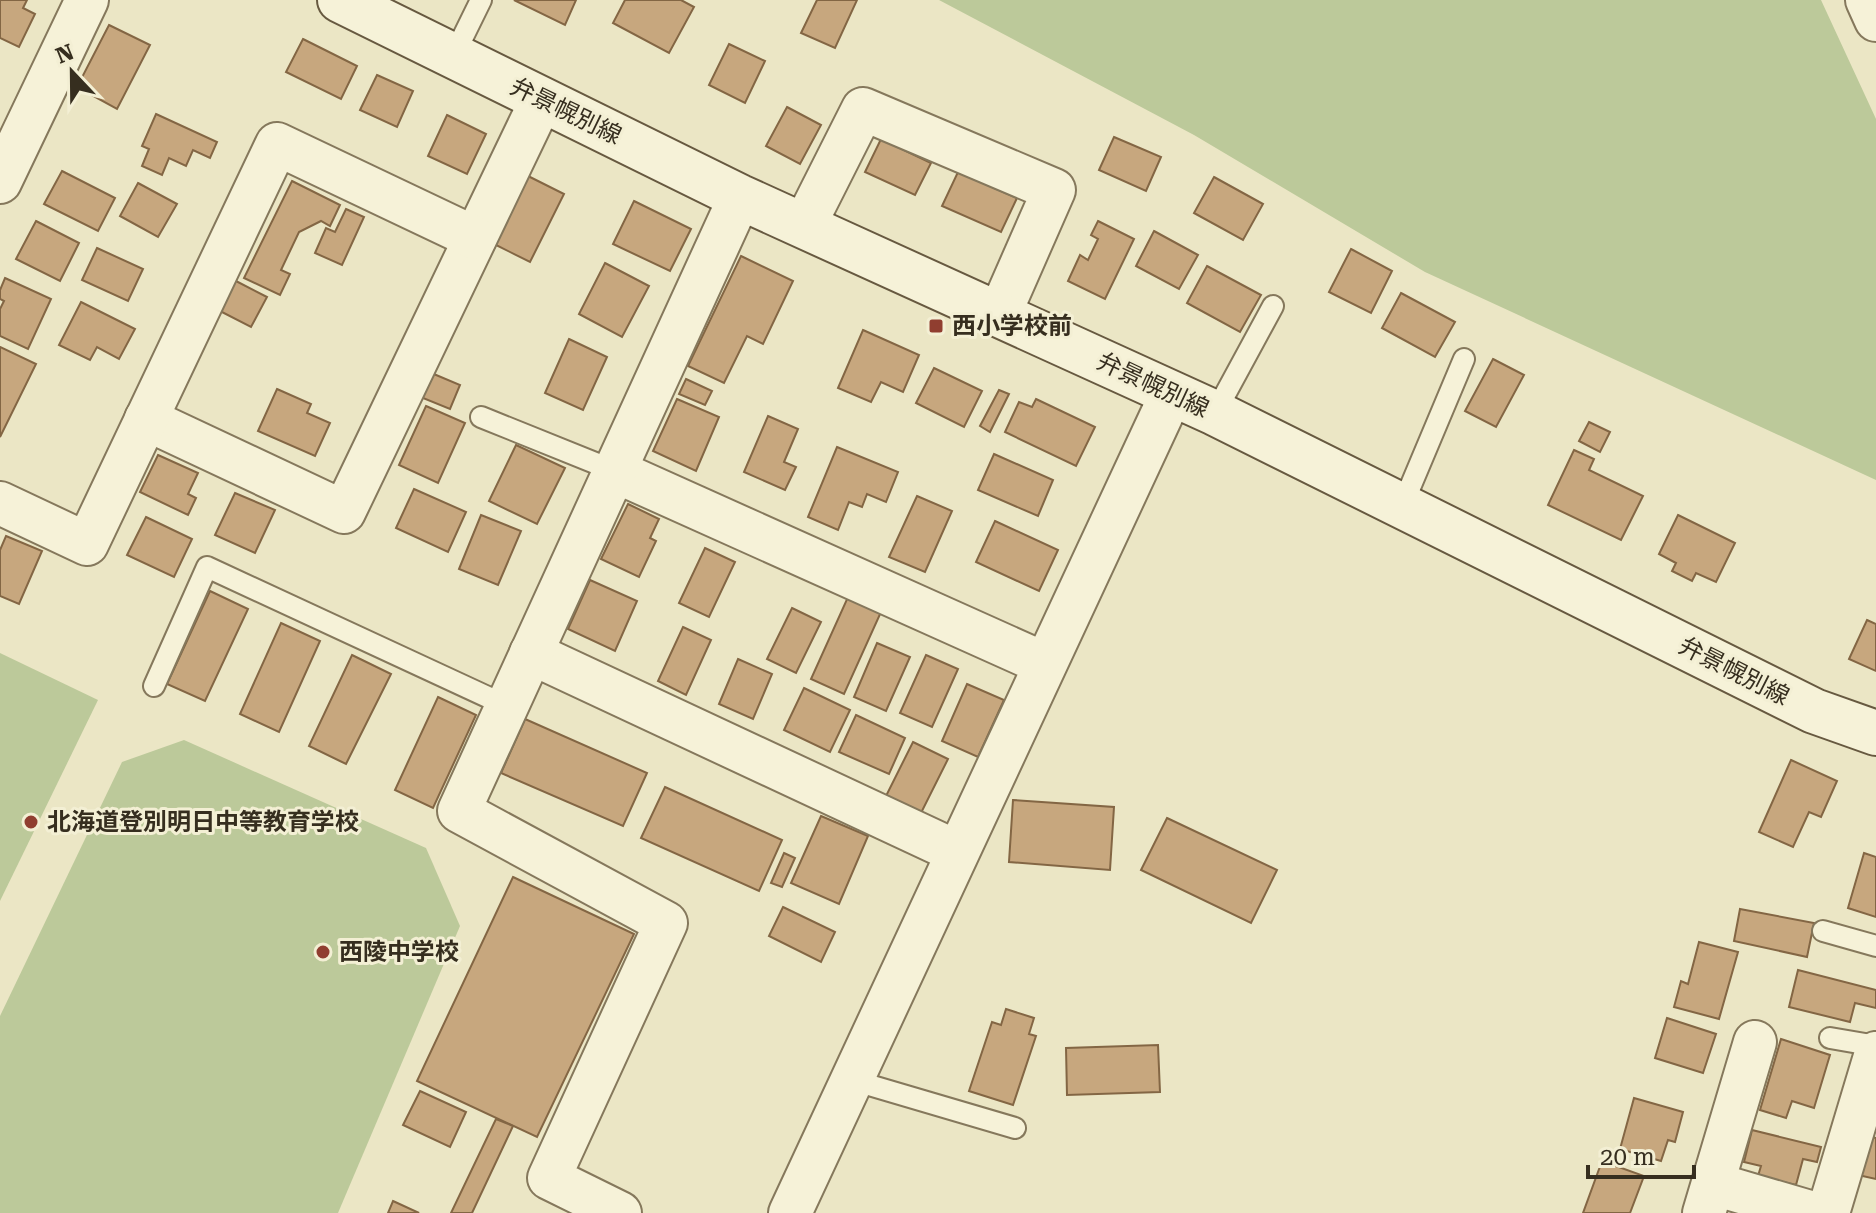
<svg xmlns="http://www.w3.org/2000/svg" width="1876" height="1213" viewBox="0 0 1876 1213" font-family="'Roboto Serif','Noto Sans JP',serif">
	<rect width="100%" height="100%" fill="#ebe6c5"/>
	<g fill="#bcc99a">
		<path d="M 939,0 L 1821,0 L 1876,119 L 1876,480 L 1425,272 L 1194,135 Z"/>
		<path d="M 0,653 L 98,700 L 0,901 Z"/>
		<path d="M 184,740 L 426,848 L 460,926 L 338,1213 L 0,1213 L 0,1016 L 122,762 Z"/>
	</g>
	<g fill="#c7a77e" stroke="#836644" stroke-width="2">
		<path d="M 0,0 L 27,0 L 23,8 L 35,14 L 19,47 L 0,38 Z"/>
		<path d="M 514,0 L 576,0 L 565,25 Z"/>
		<path d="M 625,0 L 681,0 L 694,7 L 669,53 L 613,23 Z"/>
		<path d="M 817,0 L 857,0 L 835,48 L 801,33 Z"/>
		<path d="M 109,25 L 150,45 L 117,109 L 77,87 Z"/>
		<path d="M 303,39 L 357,66 L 341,99 L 286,72 Z"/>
		<path d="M 729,44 L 765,61 L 745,103 L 709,85 Z"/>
		<path d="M 377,75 L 413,91 L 397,127 L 360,110 Z"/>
		<path d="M 787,107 L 821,125 L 800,164 L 766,146 Z"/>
		<path d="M 156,114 L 217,142 L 210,158 L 193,150 L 186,166 L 169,158 L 162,175 L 142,166 L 149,149 L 142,146 Z"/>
		<path d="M 447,115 L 486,134 L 467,174 L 428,156 Z"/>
		<path d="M 1114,137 L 1161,157 L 1146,191 L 1099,170 Z"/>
		<path d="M 881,139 L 931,163 L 915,195 L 865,172 Z"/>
		<path d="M 62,171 L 115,198 L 98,231 L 44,204 Z"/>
		<path d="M 958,172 L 1017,198 L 1001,232 L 942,206 Z"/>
		<path d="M 528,176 L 564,194 L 530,262 L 494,244 Z"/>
		<path d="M 1214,177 L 1263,204 L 1243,240 L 1194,213 Z"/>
		<path d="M 292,181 L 340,205 L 330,226 L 321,221 L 299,232 L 281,270 L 290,274 L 280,295 L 244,278 Z"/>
		<path d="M 138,183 L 177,204 L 158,237 L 120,216 Z"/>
		<path d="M 634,201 L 691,229 L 670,271 L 613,244 Z"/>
		<path d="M 346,209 L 364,217 L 342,265 L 315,253 L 326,228 L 335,232 Z"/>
		<path d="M 36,221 L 79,243 L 60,281 L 16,259 Z"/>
		<path d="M 1098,221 L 1134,239 L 1105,299 L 1068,281 L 1080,255 L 1088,260 L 1098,239 L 1091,235 Z"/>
		<path d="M 1154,231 L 1198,255 L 1179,289 L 1136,266 Z"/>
		<path d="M 97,248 L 143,269 L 128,301 L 82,280 Z"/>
		<path d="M 1351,249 L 1392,271 L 1371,313 L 1329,292 Z"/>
		<path d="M 741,256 L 793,281 L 763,344 L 747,336 L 724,383 L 688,366 Z"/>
		<path d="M 605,263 L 649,286 L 622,337 L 579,314 Z"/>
		<path d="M 1207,266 L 1261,295 L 1240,332 L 1187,303 Z"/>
		<path d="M 5,278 L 51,299 L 28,349 L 0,336 L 0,309 L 4,301 L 0,299 L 0,290 Z"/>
		<path d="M 234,280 L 267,297 L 251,327 L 218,310 Z"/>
		<path d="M 1401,293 L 1455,322 L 1435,357 L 1382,328 Z"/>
		<path d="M 81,302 L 135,329 L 119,359 L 97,347 L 90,360 L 59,345 Z"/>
		<path d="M 863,330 L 919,355 L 903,392 L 881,382 L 871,402 L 838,388 Z"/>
		<path d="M 569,339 L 607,357 L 583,410 L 545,393 Z"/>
		<path d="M 0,347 L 36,364 L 0,437 Z"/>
		<path d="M 1493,359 L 1524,375 L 1496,427 L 1465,411 Z"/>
		<path d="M 934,368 L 982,391 L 964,427 L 916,403 Z"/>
		<path d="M 429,372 L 460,385 L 450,409 L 418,396 Z"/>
		<path d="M 686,379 L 712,391 L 705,405 L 679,394 Z"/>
		<path d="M 277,389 L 311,404 L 307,413 L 330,423 L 315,456 L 258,431 Z"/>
		<path d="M 999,390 L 1009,394 L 990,432 L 980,426 Z"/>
		<path d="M 677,399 L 719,417 L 696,471 L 653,451 Z"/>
		<path d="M 1036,399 L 1095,427 L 1076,466 L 1005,432 L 1019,402 L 1032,407 Z"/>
		<path d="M 426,406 L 465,423 L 438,483 L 399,465 Z"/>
		<path d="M 768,416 L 798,429 L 784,462 L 796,467 L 785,490 L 744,472 Z"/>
		<path d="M 1589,422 L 1610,432 L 1600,452 L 1579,441 Z"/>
		<path d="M 516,445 L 565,468 L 537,524 L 489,501 Z"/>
		<path d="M 837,447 L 898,472 L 886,502 L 867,494 L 862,507 L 849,502 L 838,530 L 808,517 Z"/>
		<path d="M 1574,450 L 1594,459 L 1589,470 L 1643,496 L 1621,540 L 1548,505 Z"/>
		<path d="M 994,454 L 1053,480 L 1038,516 L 978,490 Z"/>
		<path d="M 158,455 L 198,473 L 188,494 L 196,498 L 188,515 L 140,492 Z"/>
		<path d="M 414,489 L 466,512 L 448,552 L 396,528 Z"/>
		<path d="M 235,493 L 275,510 L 255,553 L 215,535 Z"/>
		<path d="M 917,496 L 952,511 L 925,572 L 889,557 Z"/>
		<path d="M 628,504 L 659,519 L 650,538 L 656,541 L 639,577 L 601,559 Z"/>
		<path d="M 481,515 L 521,531 L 498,585 L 459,569 Z"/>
		<path d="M 1678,515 L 1735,543 L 1716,582 L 1696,573 L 1692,581 L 1672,571 L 1676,563 L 1659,554 Z"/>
		<path d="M 146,517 L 192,539 L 174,577 L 127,555 Z"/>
		<path d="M 995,521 L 1058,550 L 1039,591 L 976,562 Z"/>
		<path d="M 6,536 L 42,551 L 19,604 L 0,596 L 0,550 Z"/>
		<path d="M 705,548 L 735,562 L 709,617 L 679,603 Z"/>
		<path d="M 590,580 L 637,601 L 615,651 L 568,629 Z"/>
		<path d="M 210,591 L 248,609 L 205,701 L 167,684 Z"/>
		<path d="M 848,597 L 881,612 L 844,694 L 811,679 Z"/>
		<path d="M 792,608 L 821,622 L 796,673 L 767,659 Z"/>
		<path d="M 1867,620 L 1876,624 L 1876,671 L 1849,659 Z"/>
		<path d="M 281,623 L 320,641 L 279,732 L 240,714 Z"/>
		<path d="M 683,627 L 711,640 L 686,695 L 658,681 Z"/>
		<path d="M 877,643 L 910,657 L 886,711 L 854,697 Z"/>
		<path d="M 352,655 L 391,674 L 346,764 L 309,746 Z"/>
		<path d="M 926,655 L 958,669 L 932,727 L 900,713 Z"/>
		<path d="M 738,659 L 772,674 L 753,719 L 719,704 Z"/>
		<path d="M 967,684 L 1004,700 L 978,757 L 942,741 Z"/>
		<path d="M 804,688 L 850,710 L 830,752 L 784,730 Z"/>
		<path d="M 438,697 L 476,715 L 433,808 L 395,790 Z"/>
		<path d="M 856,715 L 905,738 L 889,774 L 839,752 Z"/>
		<path d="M 525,719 L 647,773 L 623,826 L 501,773 Z"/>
		<path d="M 913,742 L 948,759 L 921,813 L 886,796 Z"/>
		<path d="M 1791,760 L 1837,781 L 1821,817 L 1809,812 L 1793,847 L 1759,832 Z"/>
		<path d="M 665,787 L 782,840 L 759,891 L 641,838 Z"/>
		<path d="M 1013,800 L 1114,807 L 1110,870 L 1009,862 Z"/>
		<path d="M 821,816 L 868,836 L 839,904 L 791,883 Z"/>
		<path d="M 1167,818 L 1277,870 L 1251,923 L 1141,870 Z"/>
		<path d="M 784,853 L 795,858 L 782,887 L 771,883 Z"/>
		<path d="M 1864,853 L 1876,857 L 1876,917 L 1848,908 Z"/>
		<path d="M 513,877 L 634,934 L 537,1137 L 417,1081 Z"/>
		<path d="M 783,907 L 835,932 L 821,962 L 769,936 Z"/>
		<path d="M 1740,909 L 1814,923 L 1807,957 L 1734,941 Z"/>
		<path d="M 1699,942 L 1738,952 L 1719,1019 L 1674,1007 L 1681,981 L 1688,984 Z"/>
		<path d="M 1798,970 L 1876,990 L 1876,1008 L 1855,1003 L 1850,1022 L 1789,1007 Z"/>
		<path d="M 1006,1009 L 1034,1018 L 1029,1034 L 1036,1036 L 1013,1105 L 969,1091 L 992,1022 L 1001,1025 Z"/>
		<path d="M 1667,1018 L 1716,1034 L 1703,1073 L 1655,1058 Z"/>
		<path d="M 1781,1039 L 1830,1055 L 1814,1108 L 1792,1101 L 1786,1118 L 1760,1110 Z"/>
		<path d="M 1158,1045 L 1160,1092 L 1067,1095 L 1066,1048 Z"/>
		<path d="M 420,1091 L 466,1112 L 450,1147 L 403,1125 Z"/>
		<path d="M 1634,1098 L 1683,1112 L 1675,1142 L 1668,1140 L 1661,1161 L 1620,1149 Z"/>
		<path d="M 496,1119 L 513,1126 L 472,1213 L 451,1213 Z"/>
		<path d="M 1752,1130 L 1821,1147 L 1817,1162 L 1803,1159 L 1796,1185 L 1758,1176 L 1761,1166 L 1744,1162 Z"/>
		<path d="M 1868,1136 L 1876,1138 L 1876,1179 L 1858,1175 Z"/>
		<path d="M 1602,1161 L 1644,1176 L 1630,1213 L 1583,1213 Z"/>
		<path d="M 393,1201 L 419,1213 L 388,1213 Z"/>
	</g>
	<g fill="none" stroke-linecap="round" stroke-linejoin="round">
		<g stroke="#85785c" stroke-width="24">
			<g id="service">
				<path d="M 454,55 L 481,0"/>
				<path d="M 1215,413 L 1273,306"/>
				<path d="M 481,417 L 615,471"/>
				<path d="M 1403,504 L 1464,359"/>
				<path d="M 154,686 L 207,567 L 507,706"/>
				<path d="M 1823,931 L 1876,946"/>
				<path d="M 1830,1038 L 1876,1046"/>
				<path d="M 852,1080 L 1015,1128"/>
			</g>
		</g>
		<g stroke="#85785c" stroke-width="46">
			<g id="minor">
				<path d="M 1867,0 L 1876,20"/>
				<path d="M 0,182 L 87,0"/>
				<path d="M 805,224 L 863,109 L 1054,190 L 1000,313"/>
				<path d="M 146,419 L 344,512 L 542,99"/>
				<path d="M 615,471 L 1045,664"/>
				<path d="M 0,503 L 87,544 L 277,144 L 475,238"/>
				<path d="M 531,653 L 957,852"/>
				<path d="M 1714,1184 L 1813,1213"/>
				<path d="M 620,1213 L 549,1178 L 666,923 L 459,811 L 740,197"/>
				<path d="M 790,1213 L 1171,395"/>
				<path d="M 1704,1213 L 1755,1042"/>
				<path d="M 1828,1213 L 1876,1053"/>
			</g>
		</g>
		<g stroke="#675940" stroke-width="48">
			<path id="secondary" d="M 340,0 L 740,197 L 1215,413 L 1814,711 L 1876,733"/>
		</g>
		<use href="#service" stroke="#f6f2d8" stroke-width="20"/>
		<use href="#minor" stroke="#f6f2d8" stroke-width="42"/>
		<use href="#secondary" stroke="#f6f2d8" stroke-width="44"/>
	</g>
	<g fill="#903e30" stroke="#f3efd4" stroke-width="3">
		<rect x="928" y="318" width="16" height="16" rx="4"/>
		<circle cx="31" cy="822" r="8"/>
		<circle cx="323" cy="952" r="8"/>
	</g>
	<g text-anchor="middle" stroke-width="6" stroke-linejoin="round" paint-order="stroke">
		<g font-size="24" fill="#362e1f" stroke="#f3efd4">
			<text transform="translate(566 111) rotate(26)" y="8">弁景幌別線</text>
			<text transform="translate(1153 385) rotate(25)" y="8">弁景幌別線</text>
			<text transform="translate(1734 671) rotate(27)" y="8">弁景幌別線</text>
		</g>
		<g font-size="24" font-weight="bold" fill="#362e1f" stroke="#f3efd4" text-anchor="start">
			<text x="952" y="334">西小学校前</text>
			<text x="47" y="830">北海道登別明日中等教育学校</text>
			<text x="339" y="960">西陵中学校</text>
		</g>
	</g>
	<g transform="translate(72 72) rotate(338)" stroke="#f3efd4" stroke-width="6" paint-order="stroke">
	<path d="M0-6L14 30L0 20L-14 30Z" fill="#362e1f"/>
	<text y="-12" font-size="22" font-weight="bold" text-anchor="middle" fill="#362e1f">N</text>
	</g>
	<path d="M1588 1165v12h106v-12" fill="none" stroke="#362e1f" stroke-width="4"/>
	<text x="1600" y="1165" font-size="24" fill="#362e1f" stroke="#f3efd4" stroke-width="6" paint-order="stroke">20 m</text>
</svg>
